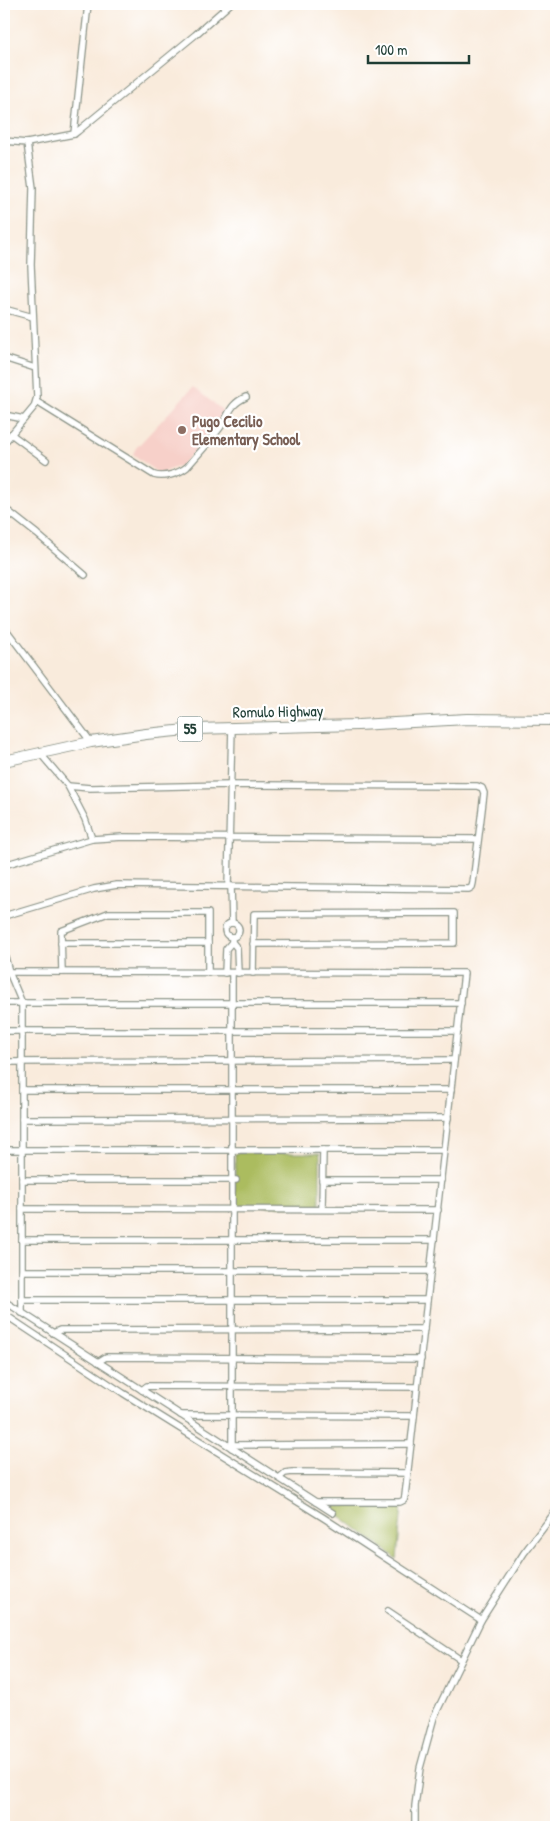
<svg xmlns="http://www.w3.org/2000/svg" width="560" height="1831" viewBox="0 0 560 1831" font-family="'Patrick Hand',sans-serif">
	<rect width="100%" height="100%" fill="#fff"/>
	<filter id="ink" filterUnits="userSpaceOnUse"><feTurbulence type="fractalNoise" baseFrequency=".02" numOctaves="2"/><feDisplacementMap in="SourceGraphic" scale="10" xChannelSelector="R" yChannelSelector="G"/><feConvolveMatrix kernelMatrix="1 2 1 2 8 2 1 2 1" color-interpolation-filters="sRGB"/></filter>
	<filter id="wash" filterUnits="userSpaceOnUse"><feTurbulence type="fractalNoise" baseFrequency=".0096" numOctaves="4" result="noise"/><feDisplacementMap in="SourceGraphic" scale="20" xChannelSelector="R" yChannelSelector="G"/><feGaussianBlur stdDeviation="1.12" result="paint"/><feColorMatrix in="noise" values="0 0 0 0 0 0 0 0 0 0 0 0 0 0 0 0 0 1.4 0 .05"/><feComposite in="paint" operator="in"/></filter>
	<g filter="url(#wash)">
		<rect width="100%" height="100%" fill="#f9ebdc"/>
		<path fill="#f7d0c9" d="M 193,387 L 222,410 L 224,416 L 200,445 L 181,465 L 159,474 L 133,454 L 136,448 Z"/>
		<g fill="#abbc5f" stroke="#657c4a">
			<path d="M 235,1153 L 320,1153 L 320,1207 L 235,1206 Z"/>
			<path d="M 327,1506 L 402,1506 L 397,1559 Z"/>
		</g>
	</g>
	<g filter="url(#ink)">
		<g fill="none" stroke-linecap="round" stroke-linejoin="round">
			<g stroke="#8c9488" stroke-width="8">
				<g id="street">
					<path d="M 74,134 L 88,4"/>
					<path d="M 4,141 L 27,143 L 74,134 L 78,131 L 195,35 L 230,4"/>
					<path d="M 4,309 L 33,317"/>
					<path d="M 4,358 L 35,368"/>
					<path d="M 37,402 L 154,475 C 164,478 178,474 187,467 C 198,455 209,442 219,429 C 230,415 228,405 246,397"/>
					<path d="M 4,415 L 24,419 L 4,443"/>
					<path d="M 24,419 L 34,407 L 37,397 L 31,265 L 33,188 L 27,143"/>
					<path d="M 11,434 L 46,460"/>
					<path d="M 4,508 L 37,534 L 85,575"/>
					<path d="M 4,627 L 91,742"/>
					<path d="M 39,752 L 68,786"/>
					<path d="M 4,865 L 92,839 L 123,837 L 478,839"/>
					<path d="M 228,886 L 232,727"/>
					<path d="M 231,886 L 232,923"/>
					<path d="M 4,916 L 94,889 L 117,885 L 469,889 L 472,887 L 473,883 L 484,793 L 482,788 L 477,786 L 230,785 L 90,788 L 68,786 L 85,819 L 92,839"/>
					<circle cx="232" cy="930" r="7"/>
					<path d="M 232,937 L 232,942 L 237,948 L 238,973"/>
					<path d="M 61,943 L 208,943"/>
					<path d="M 4,953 L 9,972 L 22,1003 L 22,1313"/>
					<path d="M 4,972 L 464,973 L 405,1496 L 404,1500 L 400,1502 L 316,1502"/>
					<path d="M 62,972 L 61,931 L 108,913 L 208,913 L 208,973"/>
					<path d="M 225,973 L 226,949 L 232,942"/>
					<path d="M 232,973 L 232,1448"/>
					<path d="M 253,973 L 254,914 L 454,913 L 454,943 L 253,944"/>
					<path d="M 4,1003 L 461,1003"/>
					<path d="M 4,1031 L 458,1031"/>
					<path d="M 4,1062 L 454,1060"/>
					<path d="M 22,1090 L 451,1090"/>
					<path d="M 22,1119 L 448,1118"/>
					<path d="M 4,1150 L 444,1150"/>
					<path d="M 22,1180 L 236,1180"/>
					<path d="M 322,1180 L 441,1180"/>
					<path d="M 22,1209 L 438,1210"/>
					<path d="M 322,1209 L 323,1150"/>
					<path d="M 22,1240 L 434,1240"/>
					<path d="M 22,1271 L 431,1271"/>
					<path d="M 22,1300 L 427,1300"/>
					<path d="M 4,1301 L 333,1513"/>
					<path d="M 4,1314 L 123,1393 L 324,1518 L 481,1620"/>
					<path d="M 53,1333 L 60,1330 L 424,1329"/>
					<path d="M 98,1362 L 106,1357 L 421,1359"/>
					<path d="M 142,1390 L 147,1386 L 417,1387"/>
					<path d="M 181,1415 L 414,1416"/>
					<path d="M 228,1445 L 411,1444"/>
					<path d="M 279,1478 L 285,1473 L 292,1472 L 408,1473"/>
					<path d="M 388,1611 L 461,1660"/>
					<path d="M 415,1827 L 415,1806 L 420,1768 L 434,1717 L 481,1620 L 524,1553 L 556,1511"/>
				</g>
			</g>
			<g stroke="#8c9488" stroke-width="12">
				<path id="highway" d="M 4,761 L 91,742 L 146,734 L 196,729 L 358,725 L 467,719 L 556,720"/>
			</g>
			<use href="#street" stroke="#fff" stroke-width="5.5"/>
			<use href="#highway" stroke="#fff" stroke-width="10"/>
		</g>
	</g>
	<circle fill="#8d6e63" stroke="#fff" stroke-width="2" cx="182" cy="430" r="5"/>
	<g text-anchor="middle" stroke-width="4.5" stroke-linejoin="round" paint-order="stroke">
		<rect fill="#fff" stroke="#627771" stroke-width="1" x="177.5" y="716.5" width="25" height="25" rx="4"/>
		<g font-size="15" font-weight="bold" fill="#1f3d34">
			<text x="190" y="734">55</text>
		</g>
		<g font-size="16" font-weight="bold" fill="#785e54" stroke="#fff" text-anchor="start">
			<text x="192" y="427">Pugo Cecilio<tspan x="192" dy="18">Elementary School</tspan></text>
		</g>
		<g font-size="16" fill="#1f3d34" stroke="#fff">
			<text transform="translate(278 711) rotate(-1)" y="6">Romulo Highway</text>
		</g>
	</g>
	<rect width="560" height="1831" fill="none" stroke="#fff" stroke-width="20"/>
	<path d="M368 55v8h101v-8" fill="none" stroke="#1f3d34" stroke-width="2.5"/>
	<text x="375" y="55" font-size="15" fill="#1f3d34" stroke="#ffffff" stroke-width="4" paint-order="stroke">100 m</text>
</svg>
